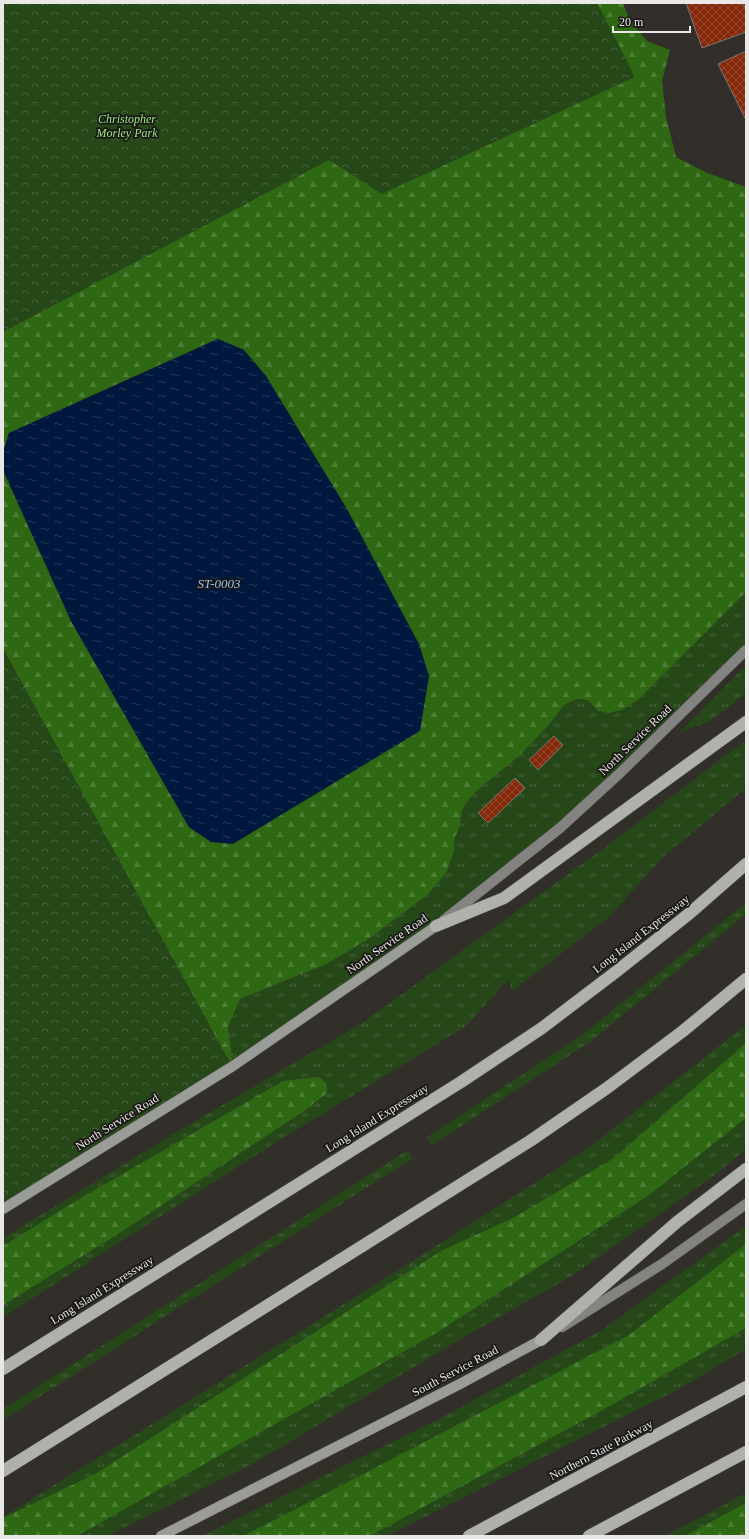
<svg xmlns="http://www.w3.org/2000/svg" width="749" height="1539" viewBox="0 0 749 1539" font-family="'Times New Roman',serif">
	<defs>
		<pattern id="grass-tufts" width="24" height="20" patternUnits="userSpaceOnUse"><rect width="24" height="20" fill="#264819"/><path d="M3 7l-1-3M5 7V3M7 7l1-3M15 17l-1-3M17 17v-4M19 17l1-3" fill="none" stroke="#46623a"/></pattern>
		<pattern id="forest-firs" width="22" height="20" patternUnits="userSpaceOnUse"><rect width="22" height="20" fill="#2e6813"/><path d="M5 1l3.5 6h-7zM16 11l3.5 6h-7z" fill="#4c7e35"/></pattern>
		<pattern id="park-crowns" width="20" height="18" patternUnits="userSpaceOnUse"><rect width="20" height="18" fill="#264819"/><path d="M2 6a3 3 0 1 1 6 0M12 15a3 3 0 1 1 6 0" fill="none" stroke="#46623a"/></pattern>
		<pattern id="water-ripples" width="26" height="14" patternUnits="userSpaceOnUse"><rect width="26" height="14" fill="#00183d"/><path d="M2 4q2-2 4 0t4 0M15 11q2-2 4 0t4 0" fill="none" stroke="#253a59"/></pattern>
		<pattern id="building-cross-hatch" width="8" height="8" patternUnits="userSpaceOnUse"><rect width="8" height="8" fill="#842a0b"/><path d="M0 0l8 8M0 8l8-8" fill="none" stroke="#96492f"/></pattern>
	</defs>
	<rect width="100%" height="100%" fill="#322f2b"/>
	<g fill="url(#grass-tufts)">
		<path d="M 746,592 L 746,645 L 644,747 L 555,828 L 430,925 L 233,1066 L 3,648 L 232,1065 L 228,1027 L 240,999 L 326,964 L 370,938 L 427,895 L 454,851 L 455,837 L 460,825 L 461,813 L 465,804 L 476,791 L 547,727 L 564,705 L 574,700 L 582,699 L 589,701 L 598,711 L 639,699 Z"/>
		<path d="M 746,665 L 746,693 L 710,721 L 680,732 Z"/>
		<path d="M 746,740 L 746,788 L 663,857 L 609,917 L 512,991 L 508,980 L 466,1026 L 280,1140 L 3,1317 L 3,1238 L 175,1133 L 362,1023 L 604,848 Z"/>
		<path d="M 746,903 L 746,914 L 590,1042 L 432,1145 L 427,1137 L 578,1038 Z"/>
		<path d="M 746,1025 L 746,1149 L 719,1172 L 573,1275 L 464,1337 L 258,1461 L 107,1536 L 3,1536 L 3,1517 L 411,1262 L 583,1152 Z"/>
		<path d="M 408,1150 L 413,1158 L 3,1420 L 3,1409 Z"/>
		<path d="M 746,1226 L 746,1349 L 679,1389 L 387,1536 L 202,1536 L 447,1415 L 602,1330 Z"/>
		<path d="M 746,1493 L 746,1536 L 665,1536 Z"/>
	</g>
	<g fill="url(#forest-firs)">
		<path d="M 540,3 L 623,3 L 629,19 L 647,41 L 670,50 L 662,81 L 666,117 L 676,157 L 707,173 L 746,187 L 746,592 L 639,699 L 622,710 L 608,713 L 598,711 L 589,701 L 582,699 L 574,700 L 564,705 L 547,727 L 519,756 L 476,791 L 465,804 L 461,813 L 460,825 L 455,837 L 454,851 L 446,873 L 427,895 L 370,938 L 326,964 L 240,999 L 228,1027 L 233,1066 L 3,1162 L 3,470 L 71,621 L 189,827 L 211,842 L 244,350 L 217,339 L 9,433 L 3,452 L 3,270 Z"/>
		<path d="M 746,1043 L 746,1118 L 649,1195 L 438,1332 L 77,1536 L 3,1536 L 3,1518 L 95,1474 L 441,1251 L 515,1217 L 614,1158 Z"/>
		<path d="M 319,1077 L 327,1084 L 327,1093 L 304,1111 L 118,1234 L 3,1305 L 3,1246 L 71,1204 L 283,1081 Z"/>
		<path d="M 746,1244 L 746,1328 L 608,1407 L 370,1536 L 243,1536 L 298,1508 L 629,1335 Z"/>
		<path d="M 746,1503 L 746,1536 L 685,1536 Z"/>
	</g>
	<g fill="url(#park-crowns)">
		<path d="M 3,3 L 597,3 L 635,77 L 382,194 L 329,160 L 3,332 Z"/>
		<path d="M 3,648 L 232,1066 L 3,1207 Z"/>
	</g>
	<path fill="url(#water-ripples)" d="M 218,339 L 244,350 L 266,376 L 347,509 L 419,644 L 429,676 L 420,731 L 233,844 L 211,842 L 189,827 L 71,621 L 3,470 L 3,452 L 9,433 Z"/>
	<g fill="url(#building-cross-hatch)" stroke="#7b7573">
		<path d="M 686,3 L 743,3 L 746,10 L 746,32 L 702,48 Z"/>
		<path d="M 746,51 L 746,118 L 745,118 L 718,64 Z"/>
		<path d="M 554,736 L 563,745 L 538,770 L 529,760 Z"/>
		<path d="M 515,778 L 525,788 L 488,823 L 478,813 Z"/>
	</g>
	<g fill="none" stroke-linecap="round" stroke-linejoin="round">
		<g stroke="#4f4d49" stroke-width="11">
			<g id="secondary">
				<path d="M 444,920 L 560,828 L 620,773 L 746,650"/>
				<path d="M 562,1327 L 662,1264 L 746,1204"/>
			</g>
		</g>
		<g stroke="#4f4d49" stroke-width="11">
			<g id="primary">
				<path d="M 3,1209 L 233,1066 L 436,926"/>
				<path d="M 161,1536 L 460,1384 L 541,1340"/>
			</g>
		</g>
		<g stroke="#4f4d49" stroke-width="13">
			<g id="highway">
				<path d="M 436,926 L 504,898 L 746,722"/>
				<path d="M 541,1340 L 677,1222 L 746,1169"/>
				<path d="M 3,1369 L 461,1082 L 542,1028 L 617,971 L 690,913 L 746,864"/>
				<path d="M 3,1471 L 530,1141 L 607,1088 L 683,1031 L 746,979"/>
				<path d="M 469,1536 L 746,1387"/>
				<path d="M 589,1536 L 746,1452"/>
			</g>
		</g>
		<use href="#secondary" stroke="#838481" stroke-width="10"/>
		<use href="#primary" stroke="#9a9c98" stroke-width="10"/>
		<use href="#highway" stroke="#afb1ac" stroke-width="12"/>
	</g>
	<g text-anchor="middle" stroke-width="3.5" stroke-linejoin="round" paint-order="stroke">
		<g font-size="12" font-style="italic" fill="#9cea80" stroke="#181715">
			<text x="127" y="123">Christopher<tspan x="127" dy="14">Morley Park</tspan></text>
		</g>
		<g font-size="12" fill="#eae8e6" stroke="#181715">
			<text transform="translate(635 740) rotate(-44)" y="4">North Service Road</text>
			<text transform="translate(641 934) rotate(-38)" y="4">Long Island Expressway</text>
			<text transform="translate(387 944) rotate(-35)" y="4">North Service Road</text>
			<text transform="translate(377 1118) rotate(-32)" y="4">Long Island Expressway</text>
			<text transform="translate(117 1122) rotate(-32)" y="4">North Service Road</text>
			<text transform="translate(102 1290) rotate(-32)" y="4">Long Island Expressway</text>
			<text transform="translate(455 1371) rotate(-28)" y="4">South Service Road</text>
			<text transform="translate(601 1450) rotate(-28)" y="4">Northern State Parkway</text>
		</g>
		<g font-size="13" font-style="italic" fill="#97c0fc" stroke="#181715">
			<text x="219" y="588">ST-0003</text>
		</g>
	</g>
	<rect width="749" height="1539" fill="none" stroke="#eae8e6" stroke-width="8"/>
	<path d="M613 26v6h77v-6" fill="none" stroke="#eae8e6" stroke-width="2"/>
	<text x="619" y="26" font-size="12" fill="#eae8e6" stroke="#181715" stroke-width="3" paint-order="stroke">20 m</text>
</svg>
